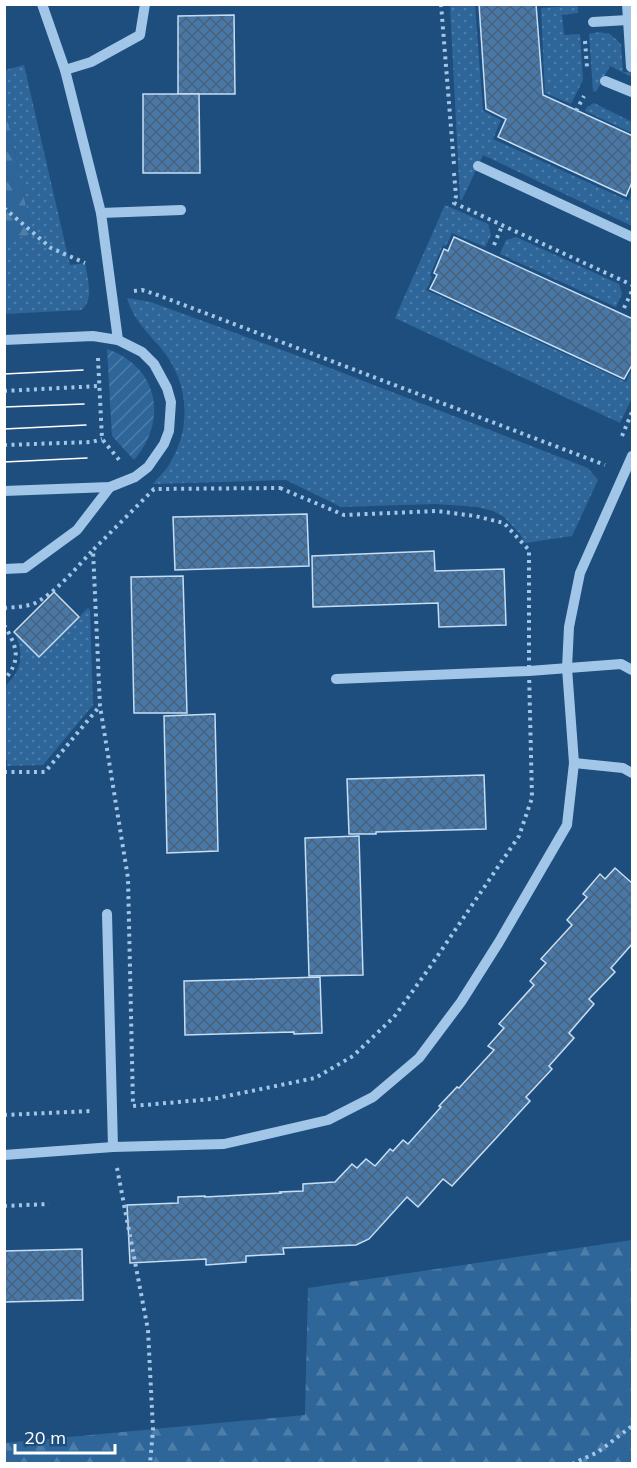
<svg xmlns="http://www.w3.org/2000/svg" width="637" height="1468" viewBox="0 0 637 1468" font-family="Mulish,sans-serif">
	<defs>
		<pattern id="grass-dots" width="8" height="8" patternUnits="userSpaceOnUse" patternTransform="scale(1.5)"><rect width="8" height="8" fill="#2e669a"/><path d="M2 2h.1M6 6h.1" fill="none" stroke="#4d7da9" stroke-width="1.8" stroke-linecap="round"/></pattern>
		<pattern id="forest-firs" width="22" height="20" patternUnits="userSpaceOnUse" patternTransform="scale(1.5)"><rect width="22" height="20" fill="#2e669a"/><path d="M5 1l3.5 6h-7zM16 11l3.5 6h-7z" fill="#4d7da9"/></pattern>
		<pattern id="garden-furrows" width="10" height="10" patternUnits="userSpaceOnUse" patternTransform="scale(1.5)"><rect width="10" height="10" fill="#2e669a"/><path d="M-1 1l2-2M0 10L10 0M9 11l2-2" fill="none" stroke="#4d7da9"/></pattern>
		<pattern id="building-cross-hatch" width="8" height="8" patternUnits="userSpaceOnUse" patternTransform="scale(1.5)"><rect width="8" height="8" fill="#4778a7"/><path d="M0 0l8 8M0 8l8-8" fill="none" stroke="#4a627a"/></pattern>
	</defs>
	<rect width="100%" height="100%" fill="#1e4e7d"/>
	<g fill="url(#grass-dots)">
		<path d="M 450,5 L 475,5 L 483,111 L 501,120 L 493,139 L 629,201 L 632,189 L 632,226 L 483,155 L 462,200 L 460,200 Z"/>
		<path d="M 578,5 L 578,13 L 562,15 L 564,35 L 580,34 L 583,80 L 571,104 L 545,93 L 541,8 Z"/>
		<path d="M 599,32 L 610,34 L 621,44 L 623,72 L 632,72 L 632,77 L 610,66 L 596,92 L 593,91 L 589,34 Z"/>
		<path d="M 24,65 L 70,265 L 85,263 C 87,277 95,301 81,310 L 5,314 L 4,239 L 32,235 L 4,102 L 5,70 Z"/>
		<path d="M 594,103 L 632,122 L 632,133 L 585,111 L 587,107 Z"/>
		<path d="M 445,205 L 488,224 L 491,235 L 485,247 L 452,233 L 446,246 L 443,245 L 430,275 L 432,277 L 426,290 L 626,382 L 632,369 L 632,398 L 620,423 L 395,318 Z"/>
		<path d="M 516,237 L 619,284 L 622,294 L 616,307 L 500,254 L 506,240 Z"/>
		<path d="M 127,298 L 151,302 L 312,361 L 588,468 L 598,480 L 572,536 L 525,543 L 520,534 L 504,517 L 493,511 L 477,507 L 436,504 L 341,507 L 286,480 L 153,484 C 158,477 166,471 170,463 C 193,425 188,380 160,347 C 146,331 133,319 127,298 Z"/>
		<path d="M 88,608 L 90,610 L 93,705 L 43,765 L 7,766 L 7,760 L 4,760 L 4,687 C 22,672 25,652 14,632 L 40,657 Z"/>
	</g>
	<g fill="url(#forest-firs)">
		<path d="M 4,102 L 32,235 L 5,239 L 4,239 Z"/>
		<path d="M 632,1240 L 632,1463 L 5,1463 L 5,1443 L 305,1415 L 308,1288 Z"/>
	</g>
	<path fill="url(#garden-furrows)" d="M 107,349 C 159,367 168,421 134,460 L 112,436 Z"/>
	<g fill="url(#building-cross-hatch)" stroke="#c5def6" stroke-width="1.5">
		<path d="M 479,4 L 536,4 L 543,95 L 633,136 L 633,180 L 626,196 L 498,137 L 506,119 L 486,109 Z"/>
		<path d="M 234,15 L 235,94 L 178,94 L 178,16 Z"/>
		<path d="M 143,94 L 199,94 L 200,173 L 143,173 Z"/>
		<path d="M 454,237 L 633,319 L 633,363 L 624,379 L 430,289 L 437,275 L 434,273 L 444,249 L 448,251 Z"/>
		<path d="M 307,514 L 309,566 L 175,570 L 173,517 Z"/>
		<path d="M 434,551 L 435,571 L 504,569 L 506,625 L 439,627 L 438,603 L 313,607 L 312,556 Z"/>
		<path d="M 183,576 L 187,713 L 134,713 L 131,577 Z"/>
		<path d="M 54,592 L 79,617 L 39,657 L 14,632 Z"/>
		<path d="M 215,714 L 218,851 L 167,853 L 164,716 Z"/>
		<path d="M 484,775 L 486,829 L 376,832 L 376,834 L 349,834 L 347,779 Z"/>
		<path d="M 359,836 L 363,975 L 309,976 L 305,838 Z"/>
		<path d="M 615,868 L 633,884 L 633,943 L 611,968 L 615,972 L 589,999 L 594,1004 L 569,1033 L 574,1038 L 549,1066 L 552,1069 L 526,1097 L 530,1101 L 452,1186 L 443,1179 L 418,1207 L 407,1197 L 369,1239 L 356,1245 L 283,1248 L 284,1254 L 246,1256 L 246,1262 L 206,1265 L 206,1259 L 130,1263 L 127,1205 L 178,1203 L 178,1197 L 205,1196 L 205,1197 L 281,1193 L 280,1192 L 303,1191 L 303,1184 L 335,1182 L 352,1164 L 357,1168 L 366,1159 L 375,1166 L 390,1149 L 393,1151 L 403,1140 L 408,1144 L 441,1107 L 439,1106 L 457,1087 L 459,1088 L 494,1050 L 488,1046 L 504,1028 L 499,1024 L 534,985 L 530,981 L 546,963 L 541,959 L 572,925 L 567,920 L 587,897 L 583,894 L 600,874 L 605,879 Z"/>
		<path d="M 320,977 L 322,1033 L 294,1034 L 294,1032 L 185,1035 L 184,981 Z"/>
		<path d="M 82,1249 L 83,1300 L 4,1302 L 4,1251 Z"/>
	</g>
	<g fill="none" stroke-linecap="round" stroke-linejoin="round">
		<g stroke="#a1c6e8" stroke-width="4" stroke-dasharray="3 4.5" stroke-linecap="butt">
			<path d="M 441,4 L 454,165"/>
			<path d="M 585,41 L 587,67"/>
			<path d="M 576,111 L 584,96"/>
			<path d="M 454,173 L 456,196 L 454,203 L 632,285"/>
			<path d="M 4,208 L 51,248 L 85,263"/>
			<path d="M 494,245 L 502,226"/>
			<path d="M 134,291 L 142,290 L 155,294 L 605,465"/>
			<path d="M 624,308 L 632,291"/>
			<path d="M 98,358 L 102,439 L 120,461"/>
			<path d="M 4,391 L 99,386"/>
			<path d="M 622,436 L 632,412"/>
			<path d="M 4,445 L 92,442 L 102,439"/>
			<path d="M 280,488 L 344,515 L 437,511 L 475,516 L 504,523 L 529,550 L 529,671 L 532,798 L 519,836 L 430,967 L 394,1017 L 353,1056 L 315,1078 L 212,1099 L 133,1106 L 128,878 L 100,706 L 93,550 L 154,489 Z"/>
			<path d="M 4,608 C 14,607 24,607 33,604 C 55,594 76,568 93,550"/>
			<path d="M 4,625 C 17,646 22,660 4,680"/>
			<path d="M 4,772 L 45,772 L 99,707"/>
			<path d="M 4,1115 L 91,1111"/>
			<path d="M 117,1168 L 148,1330 L 153,1430 L 150,1464"/>
			<path d="M 4,1206 L 49,1204"/>
			<path d="M 572,1464 L 598,1452 L 632,1426"/>
		</g>
		<g stroke="#a1c6e8" stroke-width="10">
			<path d="M 42,4 L 65,70 L 101,213 L 118,340"/>
			<path d="M 627,4 L 631,67"/>
			<path d="M 593,22 L 628,20"/>
			<path d="M 65,70 L 91,62 L 140,35 L 145,4"/>
			<path d="M 605,81 L 632,92"/>
			<path d="M 478,166 L 632,237"/>
			<path d="M 101,213 L 181,210"/>
			<path d="M 4,340 L 93,336 L 118,340 L 142,352 L 154,364 L 167,388 L 171,402 L 169,431 L 164,444 L 148,467 L 135,477 L 110,487 L 4,491"/>
			<path d="M 4,569 L 25,568 L 77,530 L 110,487"/>
			<path d="M 336,679 L 529,671 L 621,664 L 632,670"/>
			<path d="M 574,763 L 623,768 L 632,773"/>
			<path d="M 107,914 L 113,1147"/>
			<path d="M 4,1155 L 113,1147 L 224,1144 L 328,1120 L 373,1097 L 419,1058 L 461,1002 L 499,942 L 567,825 L 574,763 L 567,668 L 569,627 L 580,573 L 632,456"/>
		</g>
		<g stroke="#fff" stroke-width="1.5">
			<path d="M 4,374 L 83,370"/>
			<path d="M 4,407 L 84,404"/>
			<path d="M 4,429 L 86,425"/>
			<path d="M 4,462 L 87,458"/>
		</g>
	</g>
	<rect width="637" height="1468" fill="none" stroke="#ffffff" stroke-width="12"/>
	<path d="M15 1444v9h100v-9" fill="none" stroke="#ffffff" stroke-width="3"/>
	<text x="24" y="1444" font-size="18" fill="#ffffff" stroke="#1e4e7d" stroke-width="4.5" paint-order="stroke">20 m</text>
</svg>
